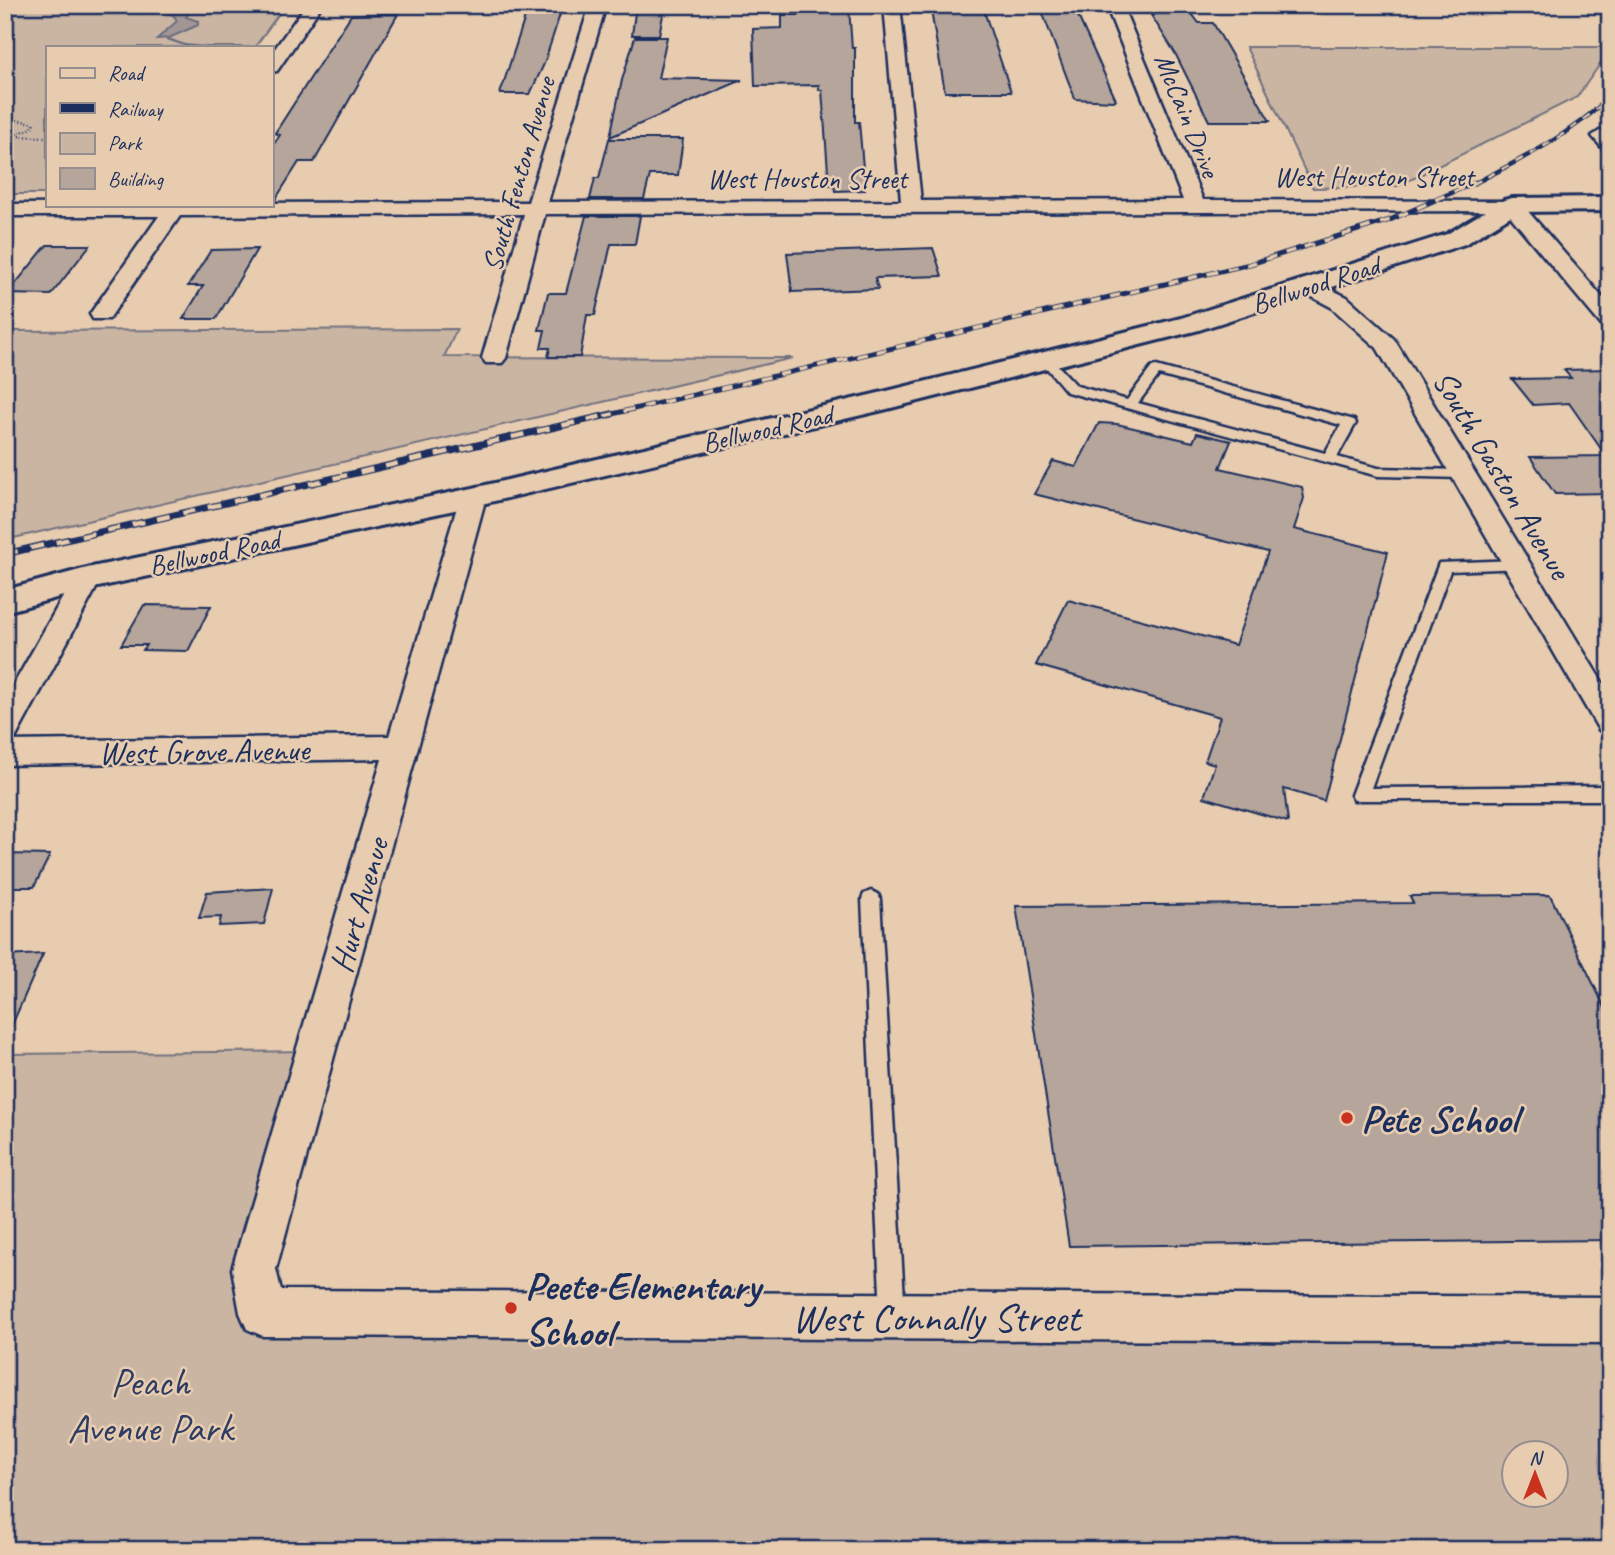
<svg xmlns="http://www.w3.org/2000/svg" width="1615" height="1555" viewBox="0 0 1615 1555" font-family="Caveat,sans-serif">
	<rect width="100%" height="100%" fill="#e8ccaf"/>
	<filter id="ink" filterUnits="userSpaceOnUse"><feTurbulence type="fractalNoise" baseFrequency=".0143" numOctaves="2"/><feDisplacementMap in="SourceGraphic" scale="14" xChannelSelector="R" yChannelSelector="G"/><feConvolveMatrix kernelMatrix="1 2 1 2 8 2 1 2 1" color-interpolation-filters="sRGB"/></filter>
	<g filter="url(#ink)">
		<g fill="#cab5a3" stroke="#727280" stroke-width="2" fill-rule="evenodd">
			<path d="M 5,5 L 285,5 L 255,47 L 47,47 L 47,194 L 5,194 Z"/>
			<path d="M 1246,47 L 1610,47 L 1610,50 L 1577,97 L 1398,186 L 1313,188 Z"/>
			<path d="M 457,329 L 444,357 L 793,358 L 5,540 L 5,331 Z"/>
			<path d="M 317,1051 L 263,1313 L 1610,1322 L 1610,1550 L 5,1550 L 5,1054 ZM 1514,1454 L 1556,1454 L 1556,1496 L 1514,1496 Z"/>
		</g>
		<path fill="#a19694" stroke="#6b6d7e" stroke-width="2" d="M 133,5 L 168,5 L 190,11 L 186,17 L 198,21 L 198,25 L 169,38 L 157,39 L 177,21 C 171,5 147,13 133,5 Z"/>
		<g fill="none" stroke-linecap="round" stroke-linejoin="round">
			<path fill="#6b6d7e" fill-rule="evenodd" d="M 166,37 L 185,44 L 217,47 L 184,46 L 164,39 Z"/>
		</g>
		<g fill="#b5a59b" stroke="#1b2f5e" stroke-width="2">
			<path d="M 533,5 L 563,5 L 544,64 L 530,94 L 500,94 L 528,8 Z"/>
			<path d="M 636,5 L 665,5 L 659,35 L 632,35 Z"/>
			<path d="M 799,5 L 846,5 L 849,8 L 852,48 L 855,48 L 855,122 L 859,122 L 865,190 L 835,191 L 834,185 L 829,185 L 822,90 L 819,90 L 819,85 L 755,86 L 753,29 L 782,28 L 782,15 L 799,15 Z"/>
			<path d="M 930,5 L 982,5 L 1011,92 L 945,92 Z"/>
			<path d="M 1073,5 L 1116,100 L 1113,101 L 1075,99 L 1040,6 Z"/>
			<path d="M 1149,5 L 1185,5 L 1199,23 L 1213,23 L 1270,121 L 1209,121 L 1175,53 L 1151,15 L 1154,15 Z"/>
			<path d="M 398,14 L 314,162 L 299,162 L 275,200 L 271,200 L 271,148 L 280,135 L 275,133 L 351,15 Z"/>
			<path d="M 635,37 L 667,37 L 658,78 L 742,80 L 610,137 L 622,80 Z"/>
			<path d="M 609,139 L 683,139 L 678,175 L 650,175 L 644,199 L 590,199 L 595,178 L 599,178 Z"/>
			<path d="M 586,216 L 640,216 L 635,244 L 611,244 L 595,315 L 587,315 L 580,357 L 548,357 L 550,348 L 541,348 L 545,330 L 539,330 L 548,293 L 566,293 Z"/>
			<path d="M 47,245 L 90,245 L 51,295 L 7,294 Z"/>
			<path d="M 933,248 L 942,276 L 875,278 L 878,289 L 792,292 L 787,253 Z"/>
			<path d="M 257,249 L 216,319 L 183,319 L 203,286 L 188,286 L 211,250 Z"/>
			<path d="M 1610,369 L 1610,493 L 1555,494 L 1530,457 L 1606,456 L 1569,403 L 1533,405 L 1512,379 L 1571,378 L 1564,370 Z"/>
			<path d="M 1099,423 L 1117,424 L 1193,442 L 1197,433 L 1231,441 L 1220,468 L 1302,487 L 1304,498 L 1294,529 L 1388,552 L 1324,801 L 1284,789 L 1288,822 L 1204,797 L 1215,764 L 1205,761 L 1220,717 L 1036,665 L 1068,600 L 1235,645 L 1268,552 L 1034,494 L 1053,461 L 1076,467 Z"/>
			<path d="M 144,605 L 211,606 L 188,651 L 143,650 L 146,645 L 121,645 Z"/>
			<path d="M 5,854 L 50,855 L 34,887 L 5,887 Z"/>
			<path d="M 273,888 L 264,924 L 219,926 L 221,917 L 199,918 L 207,892 Z"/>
			<path d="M 1550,895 L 1610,1018 L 1610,1240 L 1069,1246 L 1016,906 L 1413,903 L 1410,896 Z"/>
			<path d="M 43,954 L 5,1041 L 5,956 Z"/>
		</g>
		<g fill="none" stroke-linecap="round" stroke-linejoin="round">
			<g stroke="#1b2f5e" stroke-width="5">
				<g id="service">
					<path d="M 1046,356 L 1050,357 L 1077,386 L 1127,400 L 1152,367 L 1156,366 L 1354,420 L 1356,423 L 1337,457 L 1378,468 L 1463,470 L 1470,474 L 1463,478 L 1378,476 L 1067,392 L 1040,360 ZM 1159,375 L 1341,425 L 1325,453 L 1138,403 Z"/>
					<path d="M 1517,560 L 1524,565 L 1522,568 L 1450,571 L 1371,788 L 1610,786 L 1610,800 L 1354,800 L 1351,795 L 1439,563 Z"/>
					<path d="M 871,891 L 878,894 L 880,899 L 905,1315 L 901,1323 L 893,1327 L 885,1323 L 881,1315 L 862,899 L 864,894 Z"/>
				</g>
			</g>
			<g stroke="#1b2f5e" stroke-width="5">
				<g id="minor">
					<path d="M 306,5 L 322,5 L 277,71 L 271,72 L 271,54 Z"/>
					<path d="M 590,5 L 606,5 L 548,202 L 901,201 L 884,5 L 900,5 L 921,201 L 1183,200 L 1106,5 L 1122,5 L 1203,200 L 1519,201 L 1610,306 L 1610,328 L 1602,326 L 1506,211 L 545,214 L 506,358 L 502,363 L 486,363 L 482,358 L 524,214 L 180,216 L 109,319 L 93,319 L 90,314 L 159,216 L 5,216 L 5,204 L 528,202 Z"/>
					<path d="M 1601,130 L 1610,134 L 1610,151 L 1603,149 L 1592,136 Z"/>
					<path d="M 1309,279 L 1347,297 L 1394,339 L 1610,695 L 1610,733 L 1599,730 L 1377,348 L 1331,307 L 1301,291 L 1298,286 L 1301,281 Z"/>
					<path d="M 473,489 L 482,491 L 486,497 L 276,1269 L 281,1290 L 1610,1297 L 1610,1343 L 263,1336 L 247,1329 L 240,1313 L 232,1269 L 382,759 L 5,765 L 5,741 L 389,736 L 460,497 L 464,491 Z"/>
					<path d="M 87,570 L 97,573 L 101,579 L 16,737 L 5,740 L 5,700 L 73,579 L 77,573 Z"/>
				</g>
			</g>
			<g stroke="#1b2f5e" stroke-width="6">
				<path id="tertiary" d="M 1610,197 L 1610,211 L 1517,212 L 1465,244 L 1199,330 L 883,410 L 473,506 L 89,589 L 5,612 L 5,590 L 87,568 L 473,488 L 883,392 L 1181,318 L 1447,234 L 1504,200 L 1512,198 Z"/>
			</g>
			<g stroke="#1b2f5e" stroke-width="2.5" stroke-dasharray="1 2.5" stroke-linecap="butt">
				<path d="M 202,47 L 205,45"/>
				<path d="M 5,114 L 10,119 L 34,123 L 32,128 L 14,135"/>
				<path d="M 5,136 L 47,137"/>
			</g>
			<use href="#service" fill="#e8ccaf" fill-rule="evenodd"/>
			<use href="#minor" fill="#e8ccaf" fill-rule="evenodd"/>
			<use href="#tertiary" fill="#e8ccaf" fill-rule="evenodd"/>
			<g stroke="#1b2f5e" stroke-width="4.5">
				<path id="rail-far2" d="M 1473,184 C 1524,158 1567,137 1610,97"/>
			</g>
			<g stroke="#1b2f5e" stroke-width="5">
				<path id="rail-far1" d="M 604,416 L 1250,264 L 1390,220 L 1476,182"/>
			</g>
			<g stroke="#1b2f5e" stroke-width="7">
				<path id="rail" d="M 5,554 L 612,414"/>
			</g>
			<use href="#rail-far2" stroke="#e8ccaf" stroke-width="2.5" stroke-dasharray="8" stroke-linecap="butt"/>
			<use href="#rail-far1" stroke="#e8ccaf" stroke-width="3.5" stroke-dasharray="10" stroke-linecap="butt"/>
			<use href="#rail" stroke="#e8ccaf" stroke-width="4.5" stroke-dasharray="13" stroke-linecap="butt"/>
		</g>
	</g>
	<g fill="#c8321e" stroke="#e8ccaf" stroke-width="2.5">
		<circle cx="1347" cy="1118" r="7"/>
		<circle cx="511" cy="1308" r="7"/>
	</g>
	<g text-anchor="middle" stroke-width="5" stroke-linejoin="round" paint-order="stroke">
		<g font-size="28" fill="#1b2f5e" stroke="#e8ccaf">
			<text transform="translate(1188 115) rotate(68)" y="10">McCain Drive</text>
			<text transform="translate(518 174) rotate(-74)" y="10">South Fenton Avenue</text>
			<text x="1374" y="186">West Houston Street</text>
			<text x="807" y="188">West Houston Street</text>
			<text transform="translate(1315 284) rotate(-18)" y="10">Bellwood Road</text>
			<text transform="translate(767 428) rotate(-13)" y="10">Bellwood Road</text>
			<text transform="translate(214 552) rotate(-12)" y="10">Bellwood Road</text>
		</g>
		<g font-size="33" fill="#1b2f5e" stroke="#e8ccaf">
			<text transform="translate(1503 474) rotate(59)" y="12">South Gaston Avenue</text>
			<text transform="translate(204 750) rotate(-1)" y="12">West Grove Avenue</text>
			<text transform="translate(358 905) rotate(-74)" y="12">Hurt Avenue</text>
		</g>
		<g font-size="40" font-weight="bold" fill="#1b2f5e" stroke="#e8ccaf" text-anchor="start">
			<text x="1361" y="1132">Pete School</text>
			<text x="525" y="1299">Peete Elementary<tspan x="525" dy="46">School</tspan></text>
		</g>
		<g font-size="40" fill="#1b2f5e" stroke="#e8ccaf">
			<text x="936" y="1331">West Connally Street</text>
		</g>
		<g font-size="40" fill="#2c3c65" stroke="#e8ccaf">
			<text x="150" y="1395">Peach<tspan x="150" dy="46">Avenue Park</tspan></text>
		</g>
	</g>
	<rect width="1615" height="1555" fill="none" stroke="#e8ccaf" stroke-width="28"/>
	<rect x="14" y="14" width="1587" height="1527" fill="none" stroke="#1b2f5e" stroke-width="2.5" filter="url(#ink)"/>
	<rect x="46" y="46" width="228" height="161" fill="#e8ccaf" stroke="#968d8f" stroke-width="2"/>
	<rect x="60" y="68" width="35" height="10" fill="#e8ccaf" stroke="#968d8f" stroke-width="2"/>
	<text x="108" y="80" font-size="21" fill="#1b2f5e">Road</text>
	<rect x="60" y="103" width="35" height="10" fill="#1b2f5e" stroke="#968d8f" stroke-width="2"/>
	<text x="108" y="116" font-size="21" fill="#1b2f5e">Railway</text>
	<rect x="60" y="133" width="35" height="21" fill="#cab5a3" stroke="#968d8f" stroke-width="2"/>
	<text x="108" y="150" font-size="21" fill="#1b2f5e">Park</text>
	<rect x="60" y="168" width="35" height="21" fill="#b5a59b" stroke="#968d8f" stroke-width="2"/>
	<text x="108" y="186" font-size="21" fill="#1b2f5e">Building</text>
	<g transform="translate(1535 1474)"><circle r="33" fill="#e8ccaf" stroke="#968d8f" stroke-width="2"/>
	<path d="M0-5L12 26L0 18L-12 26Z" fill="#c8321e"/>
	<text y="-10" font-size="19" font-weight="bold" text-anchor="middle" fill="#1b2f5e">N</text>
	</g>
</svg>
